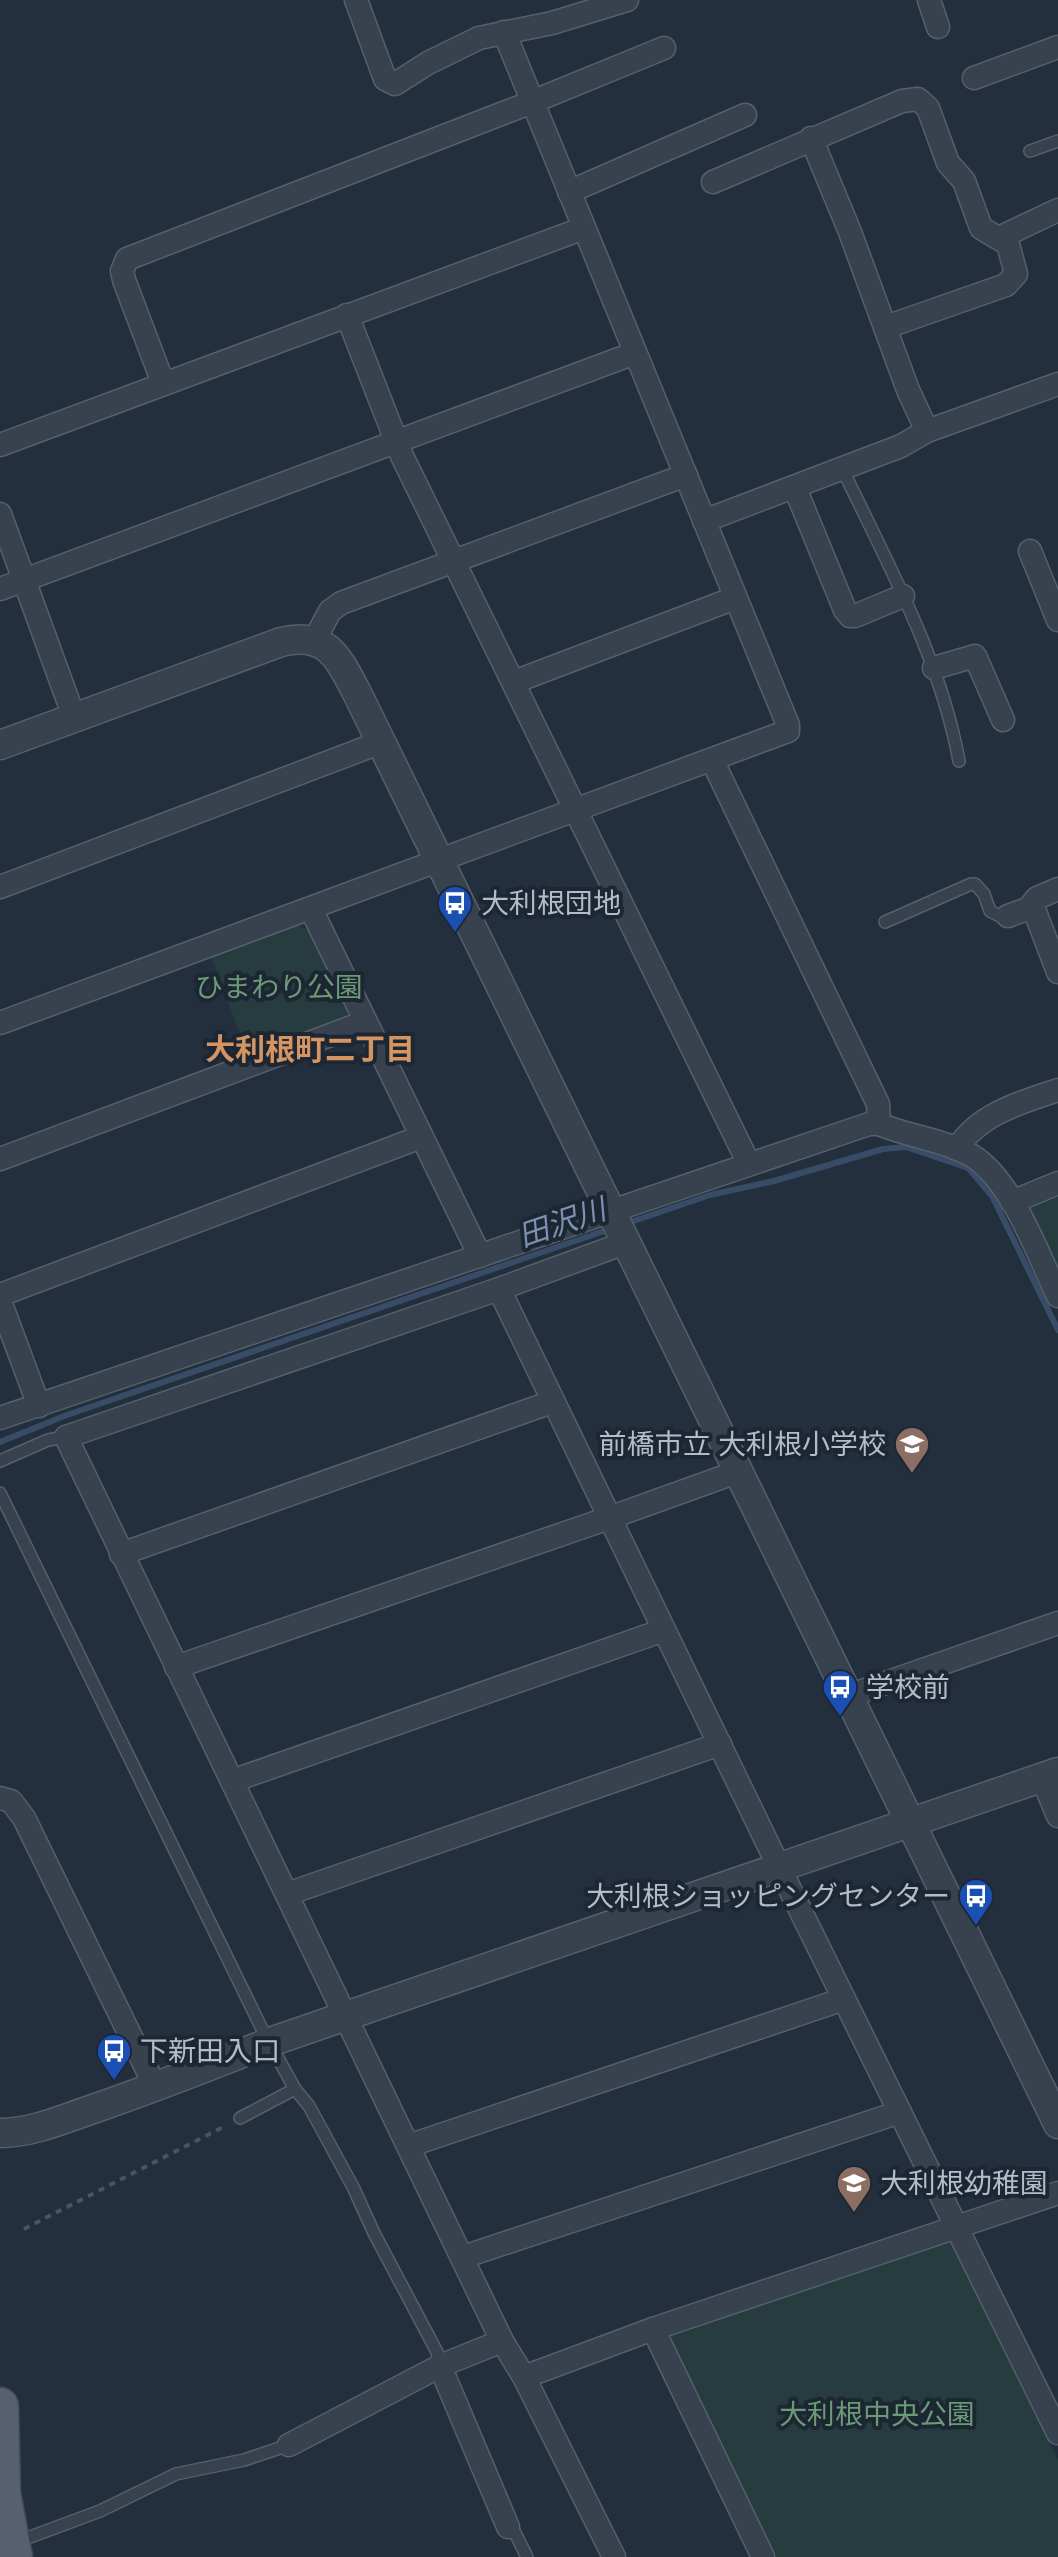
<svg xmlns="http://www.w3.org/2000/svg" width="1058" height="2557" viewBox="0 0 1058 2557" font-family="Raleway,'Noto Sans JP',sans-serif">
	<rect width="100%" height="100%" fill="#242f3e"/>
	<g fill="#263c3f">
		<path d="M 296,925 L 309,931 L 349,1012 L 343,1022 L 248,1056 L 211,956 Z"/>
		<path d="M 1058,1183 L 1058,1281 L 1022,1209 Z"/>
		<path d="M 951,2239 L 1058,2460 L 1058,2557 L 771,2557 L 664,2336 Z"/>
	</g>
	<g fill="none" stroke-linecap="round" stroke-linejoin="round">
		<g stroke="#394c67" stroke-width="6">
			<path d="M 625,1224 L 710,1195 L 774,1181 L 883,1149 L 906,1147 L 968,1168 L 992,1196 L 1058,1330"/>
			<path d="M 0,1442 L 67,1415 L 610,1229"/>
		</g>
		<g stroke="#565f6c" stroke-width="14">
			<g id="service">
				<path d="M 1030,151 L 1058,141"/>
				<path d="M 842,468 C 887,563 940,657 959,761"/>
				<path d="M 885,922 L 971,884 L 975,884 L 984,894 L 990,911 L 1002,917 L 1008,916"/>
				<path d="M 0,1461 L 48,1440 L 66,1437"/>
				<path d="M 0,1493 L 263,2031 L 295,2089 L 309,2106 L 353,2187 L 374,2233 L 437,2352 L 440,2366"/>
				<path d="M 240,2118 L 295,2089"/>
				<path d="M 508,2527 L 514,2531 L 527,2557"/>
				<path d="M 14,2543 L 100,2511 L 176,2474 L 244,2460 L 289,2445"/>
			</g>
		</g>
		<g stroke="#565f6c" stroke-width="25">
			<g id="minor">
				<path d="M 356,0 L 385,79 L 395,84 L 428,63 L 479,38 L 552,23 L 627,0"/>
				<path d="M 929,0 L 938,27"/>
				<path d="M 974,78 L 1058,47"/>
				<path d="M 811,138 L 850,232 L 908,390 L 927,431"/>
				<path d="M 713,182 L 902,101 L 918,99 L 928,108 L 948,163 L 964,181 L 981,228 L 1008,244 L 1016,274 L 1006,285 L 886,327"/>
				<path d="M 569,192 L 745,115"/>
				<path d="M 1001,237 L 1058,210"/>
				<path d="M 347,315 L 402,456 L 749,1164"/>
				<path d="M 163,383 L 124,280 L 122,271 L 127,259 L 532,102 L 664,48"/>
				<path d="M 0,445 L 584,228"/>
				<path d="M 795,488 L 845,610 L 850,616 L 855,616 L 903,596"/>
				<path d="M 0,514 L 74,717"/>
				<path d="M 704,521 L 901,446 L 927,431 L 1058,384"/>
				<path d="M 1030,551 L 1058,620"/>
				<path d="M 0,589 L 635,353"/>
				<path d="M 314,641 L 330,611 L 341,603 L 686,475"/>
				<path d="M 934,668 L 975,656 L 1003,720"/>
				<path d="M 514,682 L 735,598"/>
				<path d="M 712,760 L 878,1104 L 879,1124"/>
				<path d="M 0,887 L 379,743"/>
				<path d="M 1058,889 L 1037,898 L 1032,904 L 1058,972"/>
				<path d="M 311,909 L 480,1256"/>
				<path d="M 1008,916 L 1032,907"/>
				<path d="M 0,1023 L 788,731 L 788,725 L 504,32"/>
				<path d="M 957,1149 C 978,1114 1022,1102 1058,1090"/>
				<path d="M 0,1159 L 365,1022"/>
				<path d="M 1012,1202 L 1058,1183"/>
				<path d="M 499,1289 L 779,1867 L 1058,2433"/>
				<path d="M 0,1295 L 421,1137"/>
				<path d="M 0,1301 L 39,1406"/>
				<path d="M 0,1418 L 869,1124 L 879,1124 C 907,1136 939,1139 967,1153 C 1010,1174 1037,1253 1058,1296"/>
				<path d="M 121,1554 L 552,1402"/>
				<path d="M 176,1667 L 609,1518 L 737,1472"/>
				<path d="M 848,1696 L 1058,1623"/>
				<path d="M 1042,1778 L 1058,1816"/>
				<path d="M 232,1781 L 664,1630"/>
				<path d="M 0,1798 L 11,1801 L 24,1818 L 156,2088"/>
				<path d="M 287,1894 L 720,1744"/>
				<path d="M 408,2146 L 844,1999"/>
				<path d="M 463,2257 L 900,2112"/>
				<path d="M 653,2329 L 763,2557"/>
				<path d="M 440,2366 L 508,2527"/>
				<path d="M 524,2377 L 653,2329 L 1058,2193"/>
				<path d="M 289,2445 L 440,2366 L 502,2341"/>
				<path d="M 614,2557 L 524,2377 L 502,2341 L 66,1437 L 499,1289 L 625,1243"/>
			</g>
		</g>
		<g stroke="#565f6c" stroke-width="31">
			<g id="tertiary">
				<path d="M 0,745 L 281,642 C 327,631 338,657 357,693 L 1058,2124"/>
				<path d="M 0,2133 C 31,2133 61,2120 90,2110 C 151,2089 210,2066 270,2042 L 1058,1772"/>
			</g>
		</g>
		<g stroke="#414a57" stroke-width="39">
			<path id="primary" d="M 0,2406 L 2,2493 L 14,2557"/>
		</g>
		<path stroke="#44595c" stroke-width="4" stroke-dasharray="6 6" stroke-linecap="butt" d="M 24,2229 L 227,2125"/>
		<use href="#service" stroke="#38414e" stroke-width="11"/>
		<use href="#minor" stroke="#38414e" stroke-width="22"/>
		<use href="#tertiary" stroke="#38414e" stroke-width="28"/>
		<use href="#primary" stroke="#56606e" stroke-width="36"/>
	</g>
	<defs>
		<g id="bus-pin" transform="scale(1.8)"><path d="M0 17L-7.5 6A9.5 9.5 0 1 1 7.5 6Z" fill="#1a4fb4" stroke="#1d2633"/><path d="M-5-6H5V4H4V6H2V4H-2V6H-4V4H-5ZM-3.5-4V0h7V-4ZM-3.5 1.2v1.5H-2V1.2ZM2 1.2v1.5H3.5V1.2Z" fill="#fff"/></g>
		<g id="school-pin" transform="scale(1.8)"><path d="M0 17L-7.5 6A9.5 9.5 0 1 1 7.5 6Z" fill="#8d6e63" stroke="#1d2633"/><path d="M0-5L7-2L0 1L-7-2ZM-4 1L0 2.5L4 1V4Q0 6-4 4Z" fill="#fff"/></g>
	</defs>
	<g fill-rule="evenodd">
		<use href="#bus-pin" x="455" y="903"/>
		<use href="#school-pin" x="912" y="1444"/>
		<use href="#bus-pin" x="840" y="1687"/>
		<use href="#bus-pin" x="976" y="1896"/>
		<use href="#bus-pin" x="114" y="2051"/>
		<use href="#school-pin" x="854" y="2183"/>
	</g>
	<g text-anchor="middle" stroke-width="8" stroke-linejoin="round" paint-order="stroke">
		<g font-size="28" fill="#b4bcc9" stroke="#1d2633" text-anchor="start">
			<text x="481" y="913">大利根団地</text>
			<text x="886" y="1454" text-anchor="end">前橋市立 大利根小学校</text>
			<text x="866" y="1697">学校前</text>
			<text x="950" y="1906" text-anchor="end">大利根ショッピングセンター</text>
			<text x="140" y="2061">下新田入口</text>
			<text x="880" y="2193">大利根幼稚園</text>
		</g>
		<g font-size="28" fill="#6b9a76" stroke="#1d2633">
			<text x="279" y="997">ひまわり公園</text>
			<text x="877" y="2424">大利根中央公園</text>
		</g>
		<g font-size="30" font-weight="bold" fill="#d59563" stroke="#1d2633">
			<text x="310" y="1060">大利根町二丁目</text>
		</g>
		<g font-size="30" font-style="italic" fill="#7c92b1" stroke="#1d2633">
			<text transform="translate(562 1223) rotate(-19)" y="10">田沢川</text>
		</g>
	</g>
</svg>
